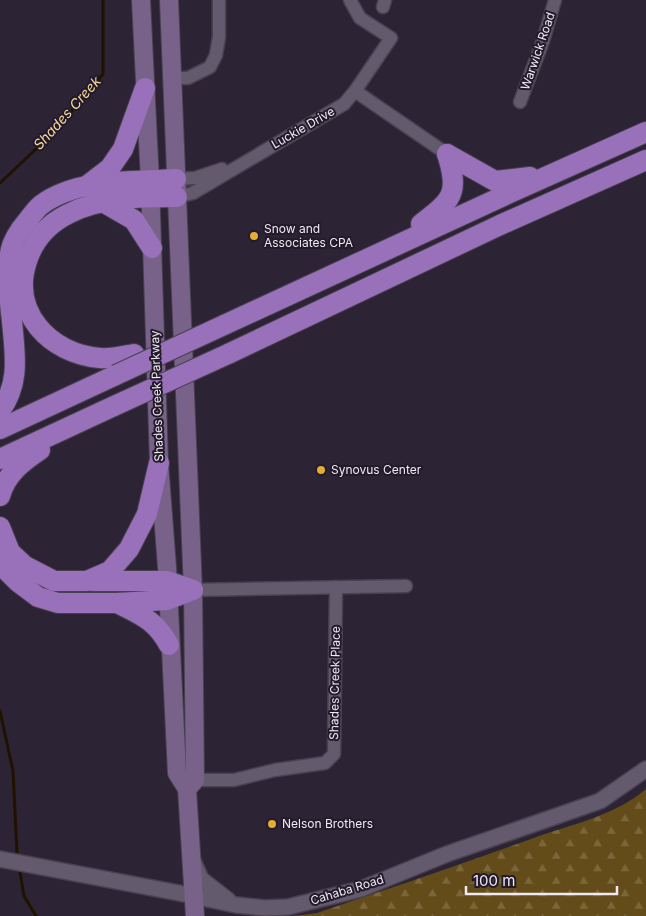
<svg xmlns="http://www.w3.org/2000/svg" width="646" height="916" viewBox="0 0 646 916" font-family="Inter,sans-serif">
	<defs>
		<pattern id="forest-firs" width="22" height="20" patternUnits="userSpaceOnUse" patternTransform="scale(1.25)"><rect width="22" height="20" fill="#634c19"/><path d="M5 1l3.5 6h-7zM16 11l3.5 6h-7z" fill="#7a663b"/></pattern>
	</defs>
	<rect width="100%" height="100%" fill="#2c2335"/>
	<path fill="url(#forest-firs)" d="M 646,789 L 646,916 L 293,916 L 317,913 C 391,888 466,863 539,836 C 575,824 617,814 646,789 Z"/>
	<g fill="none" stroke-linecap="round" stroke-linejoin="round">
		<g stroke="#1f1300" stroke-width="3">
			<path d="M 0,183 L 54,132 L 103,74 L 103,0"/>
			<path d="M 0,711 L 13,771 L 17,853"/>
			<path d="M 20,872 L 24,896 L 36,916"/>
		</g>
		<g stroke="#494150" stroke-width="15">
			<g id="minor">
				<path d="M 383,7 L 385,0"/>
				<path d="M 172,78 L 188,78 L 210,67 L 216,55 L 219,37 L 219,0"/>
				<path d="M 355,91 L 447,154"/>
				<path d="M 520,102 L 543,41 L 555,0"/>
				<path d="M 176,179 L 195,178 L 222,169"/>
				<path d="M 177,197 L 193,193 L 344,104 L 355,91 L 391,38 L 360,18 L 350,0"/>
				<path d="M 193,590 L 406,586"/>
				<path d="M 195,780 L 234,780 L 275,770 L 325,763 L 334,754 L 336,587"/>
			</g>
		</g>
		<g stroke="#494150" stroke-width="18">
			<g id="tertiary">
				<path d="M 0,859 L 179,893 L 236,905 L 265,908 L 288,907 L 361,889 L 447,854 L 600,801 L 646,769"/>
				<path d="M 193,861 L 201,879 L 228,900"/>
			</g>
		</g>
		<g stroke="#494150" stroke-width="20">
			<g id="secondary">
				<path d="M 141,0 L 150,181 L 159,463 L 167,567 L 177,773 L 187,789 L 195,916"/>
				<path d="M 169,0 L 193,590 L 195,780 L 187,789"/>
			</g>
		</g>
		<g stroke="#494150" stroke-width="22">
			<g id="trunk">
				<path d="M 447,154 L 495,181 L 530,177"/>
				<path d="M 88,185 L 110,168 L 123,149 L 145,88"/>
				<path d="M 103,202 L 134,220 L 152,248"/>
				<path d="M 421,224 C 452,200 460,194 447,154"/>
				<path d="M 224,325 L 512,192 L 646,132"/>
				<path d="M 134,354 C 123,356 111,359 100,358 C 50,354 10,312 27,261 C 34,239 48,224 68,214 C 100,197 142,197 177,197"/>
				<path d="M 228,354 L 500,225 L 646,160"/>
				<path d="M 0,411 C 18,386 16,362 13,332 C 11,306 5,278 10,253 C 12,241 21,228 28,220 C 32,215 36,209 41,205 C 77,178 133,182 176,179"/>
				<path d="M 0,429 L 116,375"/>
				<path d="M 0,459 L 114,406"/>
				<path d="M 0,496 C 6,474 22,462 40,450"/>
				<path d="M 0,527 L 10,552 L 25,566 L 54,581 L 87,581 L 110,571 L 129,549 L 147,514 L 159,463"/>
				<path d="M 0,564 L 18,582 L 38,597 L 58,603 L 117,603 L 167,600 L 193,590"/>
				<path d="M 92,581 L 167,581 L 193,590"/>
				<path d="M 119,604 C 143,616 156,621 169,645"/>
			</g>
		</g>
		<use href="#minor" stroke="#645a6e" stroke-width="12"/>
		<use href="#tertiary" stroke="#645a6e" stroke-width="15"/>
		<use href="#secondary" stroke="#78628a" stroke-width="18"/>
		<use href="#trunk" stroke="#9970ba" stroke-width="20"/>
		<g stroke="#494150" stroke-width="22" stroke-linecap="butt">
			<g id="trunk-bridge">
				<path d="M 116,375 L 224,325"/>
				<path d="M 114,406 L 228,354"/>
			</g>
		</g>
		<use href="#trunk-bridge" stroke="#9970ba" stroke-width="20"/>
	</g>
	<g fill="#e2ae34" stroke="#231a2a" stroke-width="2">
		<circle cx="254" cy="236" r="5"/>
		<circle cx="321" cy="470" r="5"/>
		<circle cx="272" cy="824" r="5"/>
	</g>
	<g text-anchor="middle" stroke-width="4" stroke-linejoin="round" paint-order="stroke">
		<g font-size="12" fill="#efe9f5" stroke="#231a2a">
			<text transform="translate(538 51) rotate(-71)" y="4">Warwick Road</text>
			<text transform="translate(303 128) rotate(-30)" y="4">Luckie Drive</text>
			<text transform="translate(157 396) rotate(-92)" y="4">Shades Creek Parkway</text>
			<text transform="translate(335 683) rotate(-89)" y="4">Shades Creek Place</text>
			<text transform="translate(347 890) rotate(-17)" y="4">Cahaba Road</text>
		</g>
		<g font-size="12" fill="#efe9f5" stroke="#231a2a" text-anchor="start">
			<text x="264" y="233">Snow and<tspan x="264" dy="14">Associates CPA</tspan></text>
			<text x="331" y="474">Synovus Center</text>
			<text x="282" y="828">Nelson Brothers</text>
		</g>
		<g font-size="14" font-style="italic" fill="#f9da9d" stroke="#231a2a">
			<text transform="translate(67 113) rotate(-48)" y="5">Shades Creek</text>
		</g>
	</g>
	<path d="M466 886v8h151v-8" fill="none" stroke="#efe9f5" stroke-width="2.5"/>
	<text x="473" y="886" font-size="15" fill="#efe9f5" stroke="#231a2a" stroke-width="4" paint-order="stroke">100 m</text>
</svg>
